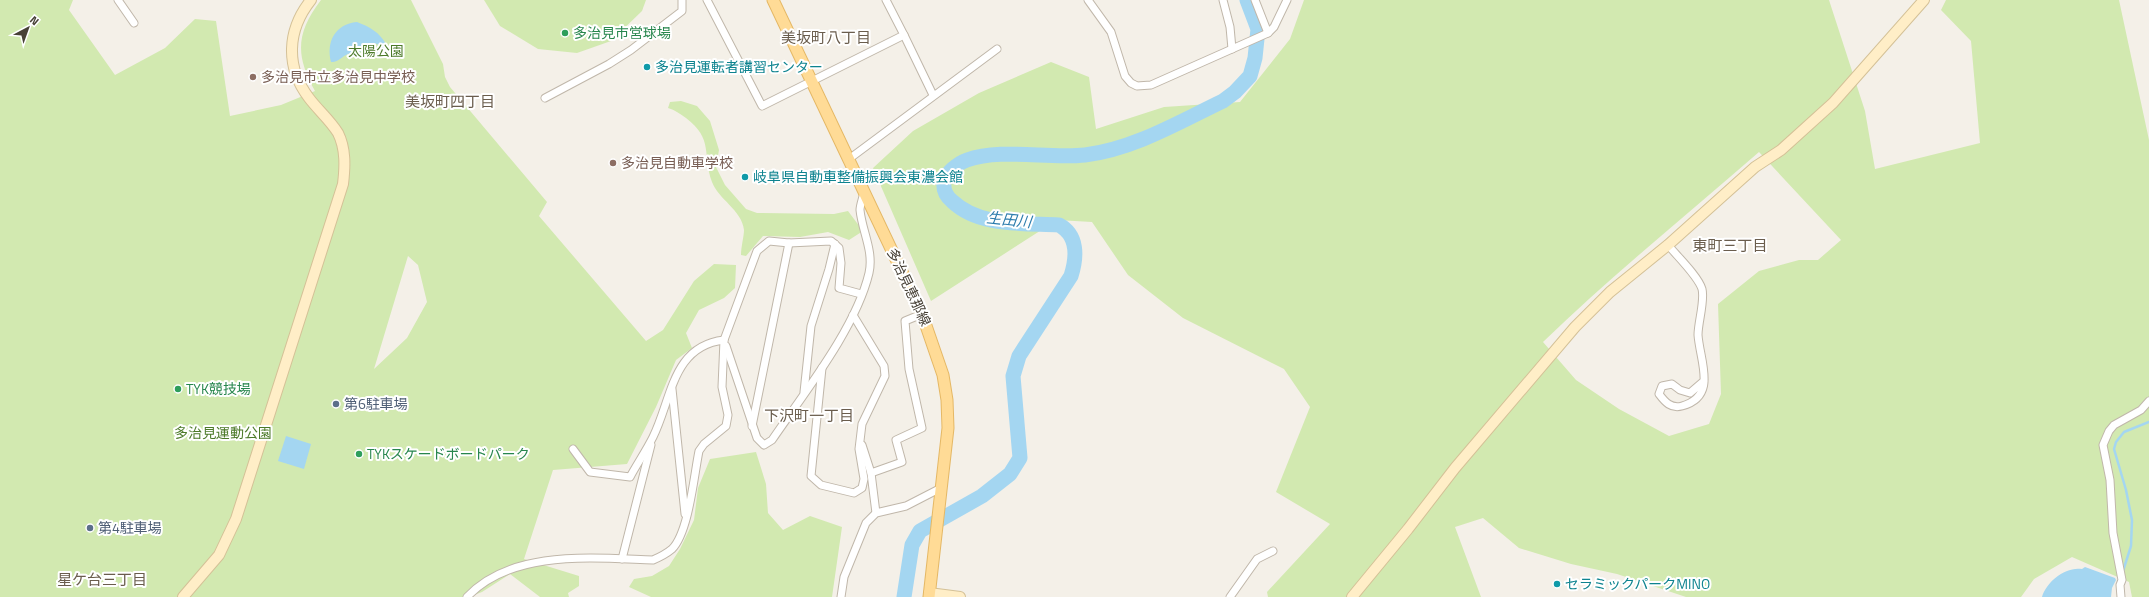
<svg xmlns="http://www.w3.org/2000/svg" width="2149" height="597" viewBox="0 0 2149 597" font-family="'Titillium Web','Noto Sans JP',sans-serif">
	<rect width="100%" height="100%" fill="#f4f0e8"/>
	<g fill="#d2e9b0" fill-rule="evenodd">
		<path d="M 0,0 L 73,0 L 69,10 L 115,75 L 165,48 L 195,19 L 216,21 L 230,116 L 281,105 L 315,91 C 295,55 296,33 321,0 L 411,0 L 443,64 L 445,77 L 450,87 L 547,202 L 539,216 L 646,341 L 663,330 L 694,281 L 714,264 L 736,265 L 735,288 L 724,298 L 699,310 L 686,333 L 692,348 L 676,360 L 656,407 L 627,464 L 553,470 L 524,559 L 579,576 L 579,586 L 568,593 L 569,597 L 540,597 L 510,574 L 482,592 L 469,597 L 0,597 ZM 408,256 L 418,265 L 427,302 L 407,338 L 374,369 Z"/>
		<path d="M 484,0 L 646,0 L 642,11 L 611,41 L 577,53 L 538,49 L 500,26 Z"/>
		<path d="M 1304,0 L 1829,0 L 1865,111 L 1875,169 L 1980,143 L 1971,41 L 1941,10 L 1946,0 L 2119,0 L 2149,140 L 2149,597 L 2132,597 L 2129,582 L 2072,557 L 2034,579 L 2021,597 L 1686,597 L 1617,574 L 1571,564 L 1519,548 L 1483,518 L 1455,527 L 1481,597 L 1268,597 L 1267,592 L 1330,524 L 1276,492 L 1310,407 L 1284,369 L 1183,318 L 1128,275 L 1092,222 L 1057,220 L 931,301 L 873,168 L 913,131 L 979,93 L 1051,62 L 1089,77 L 1096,129 L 1164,107 L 1240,102 L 1290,39 ZM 1759,152 L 1841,240 L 1818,260 L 1799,260 L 1759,271 L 1718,304 L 1721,394 L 1709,424 L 1669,436 L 1619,409 L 1576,380 L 1543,342 C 1612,275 1687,215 1759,152 Z"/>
		<path d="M 681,101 L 697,106 L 710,121 L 719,150 L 716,167 L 725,185 L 746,209 L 757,213 L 834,214 L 848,211 L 863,231 L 849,240 L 828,232 L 800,237 L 763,236 L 746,256 L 741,255 C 741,247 744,236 744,230 C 742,210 718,199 712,182 C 702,155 714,139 686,118 C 680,114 675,110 668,108 L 670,102 Z"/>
		<path d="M 756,452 L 766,484 L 768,513 L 783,530 L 810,516 L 842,527 L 832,597 L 651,597 L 629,587 L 634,579 L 652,576 L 669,566 L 680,549 L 694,520 L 698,488 L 710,459 Z"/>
	</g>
	<g fill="#a4d6f1">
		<path d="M 357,22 C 370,27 379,32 386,44 L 384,52 L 375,55 L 382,46 L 374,43 L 369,55 L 365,55 L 365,51 C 359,52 354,52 348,54 C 342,56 338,63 331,62 C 326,42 335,24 357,22 Z"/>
		<path d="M 286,436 L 311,444 L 304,469 L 278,461 Z"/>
		<path d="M 2085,567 L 2115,578 L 2116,580 L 2112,588 L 2111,597 L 2042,597 C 2046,582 2066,566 2082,569 Z"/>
	</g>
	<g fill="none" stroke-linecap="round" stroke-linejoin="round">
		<path stroke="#a4d6f1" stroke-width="2.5" d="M 2123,571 L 2131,546 L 2132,520 L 2126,490 L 2114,449 L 2116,442 L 2124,432 L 2149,422"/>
		<path stroke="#a4d6f1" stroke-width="15" d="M 904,597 L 912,545 L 920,531 L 982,496 L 1010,474 L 1020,458 L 1013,376 L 1019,356 L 1071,276 C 1077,257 1078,235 1059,225 C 1023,223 979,227 952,201 C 946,196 943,190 944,182 C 945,174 958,163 967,160 C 1001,148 1048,159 1085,155 C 1134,149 1179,122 1223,101 L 1235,92 L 1250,76 L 1255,58 L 1258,29 L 1247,0"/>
		<g stroke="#c0b7aa" stroke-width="9">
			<g id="street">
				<path d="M 118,0 L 134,23"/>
				<path d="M 707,0 L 762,106 L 904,35 L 886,0"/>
				<path d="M 1088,0 L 1111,32 L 1125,76 L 1131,83 L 1137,86 L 1151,85 L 1268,33 L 1274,27 L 1287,0"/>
				<path d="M 1223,0 L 1230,27 L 1232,49"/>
				<path d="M 1255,0 L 1268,33"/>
				<path d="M 904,35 L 933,95"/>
				<path d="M 545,98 L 609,64 L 631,50 L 682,11 L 682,0"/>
				<path d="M 849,159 L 997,49"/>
				<path d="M 1668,245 C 1677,256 1698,276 1702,289 C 1705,301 1698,322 1698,335 C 1700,362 1718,396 1682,406 C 1671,409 1665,402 1659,394 L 1662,386 L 1672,384 L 1680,390 L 1690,393 L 1704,381"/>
				<path d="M 726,346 L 757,438 L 764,445 L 772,440 C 804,393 856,328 869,273 C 874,251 862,231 860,210 C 860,205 863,198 864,192"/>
				<path d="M 822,368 L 811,476 L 821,485 L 854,493 L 862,488 L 864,479 L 859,449 L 862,424 L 885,376 L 884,366 L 853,315"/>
				<path d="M 672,389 L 685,514"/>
				<path d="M 804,392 L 811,326 L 829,269 L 835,244"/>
				<path d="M 752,426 L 789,243"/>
				<path d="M 862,445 L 871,473 L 876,513"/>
				<path d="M 573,449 L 590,472 L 630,477 C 637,464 646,451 653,437 C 672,399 672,346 724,340"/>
				<path d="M 871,473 L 902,462 L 896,440 L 922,428 L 909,369 L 905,321 L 922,314"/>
				<path d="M 622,559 L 651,445"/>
				<path d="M 467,597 C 512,549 593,558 653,560 C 660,557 666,554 672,549 C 689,532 694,475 699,451 L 704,444 L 726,426 L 728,415 L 722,387 L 724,340 L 757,251 L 769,241 L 789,243 L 831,241 L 839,248 L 841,263 L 839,288 L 861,294"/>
				<path d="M 841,597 L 844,577 L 866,523 L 876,513 L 906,506 L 941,488"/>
				<path d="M 1230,597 L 1257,559 L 1273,551"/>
				<path d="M 2121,597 L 2120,585 L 2122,580 L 2113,533 L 2110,480 L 2103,445 L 2109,431 L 2114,425 L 2141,410 L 2149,401"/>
			</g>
		</g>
		<g stroke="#d4c197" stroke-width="12">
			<g id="secondary">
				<path d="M 929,593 L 960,597"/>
				<path d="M 183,597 L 219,555 L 236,519 L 343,184 C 345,167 346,149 338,133 C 330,120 318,110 309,98 C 285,67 287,30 311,0"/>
				<path d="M 1352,597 L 1408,529 L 1455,468 L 1575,327 L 1610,292 L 1668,245 L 1755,167 L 1781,150 L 1833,103 L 1924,0"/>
			</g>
		</g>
		<g stroke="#e5b865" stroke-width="13">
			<path id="primary" d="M 773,0 L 922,314 L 943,375 L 947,400 L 948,428 L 929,597"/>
		</g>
		<use href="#street" stroke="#fff" stroke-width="7"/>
		<use href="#secondary" stroke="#ffeec7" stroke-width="10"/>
		<use href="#primary" stroke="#ffdb96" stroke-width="11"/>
	</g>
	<g fill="#2e9e5b" stroke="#fff" stroke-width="1.5">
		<circle cx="565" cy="33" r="4"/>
		<circle cx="178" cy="389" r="4"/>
		<circle cx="359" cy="454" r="4"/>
	</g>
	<g fill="#0f9aa8" stroke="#fff" stroke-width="1.5">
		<circle cx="647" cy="67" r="4"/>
		<circle cx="745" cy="177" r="4"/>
		<circle cx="1557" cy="584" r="4"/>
	</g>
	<g fill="#8d6e63" stroke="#fff" stroke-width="1.5">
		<circle cx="253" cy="77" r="4"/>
		<circle cx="613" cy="163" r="4"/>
	</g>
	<g fill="#5c6f8a" stroke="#fff" stroke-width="1.5">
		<circle cx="336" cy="404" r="4"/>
		<circle cx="90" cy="528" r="4"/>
	</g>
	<g text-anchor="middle" stroke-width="4" stroke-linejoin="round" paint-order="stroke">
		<g font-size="14" fill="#27864d" stroke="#fff" text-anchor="start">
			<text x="573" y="38">多治見市営球場</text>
			<text x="186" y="394">TYK競技場</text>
			<text x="367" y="459">TYKスケードボードパーク</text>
		</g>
		<g font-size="14" fill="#4c7a29" stroke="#fff">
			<text x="376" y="56">太陽公園</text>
			<text x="223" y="438">多治見運動公園</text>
		</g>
		<g font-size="14" fill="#0d838f" stroke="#fff" text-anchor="start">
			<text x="655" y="72">多治見運転者講習センター</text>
			<text x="753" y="182">岐阜県自動車整備振興会東濃会館</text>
			<text x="1565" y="589">セラミックパークMINO</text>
		</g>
		<g font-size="14" fill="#785e54" stroke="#fff" text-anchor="start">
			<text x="261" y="82">多治見市立多治見中学校</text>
			<text x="621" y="168">多治見自動車学校</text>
		</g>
		<g font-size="14" fill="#474036" stroke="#fff">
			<text transform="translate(909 287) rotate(65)" y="5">多治見恵那線</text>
		</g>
		<g font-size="14" fill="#4e5e75" stroke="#fff" text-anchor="start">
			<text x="344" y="409">第6駐車場</text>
			<text x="98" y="533">第4駐車場</text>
		</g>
		<g font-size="15" fill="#6a5d4d" stroke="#fff">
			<text x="826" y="43">美坂町八丁目</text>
			<text x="450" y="107">美坂町四丁目</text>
			<text x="1730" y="251">東町三丁目</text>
			<text x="809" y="421">下沢町一丁目</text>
			<text x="102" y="585">星ケ台三丁目</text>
		</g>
		<g font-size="15" font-style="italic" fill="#2d7dad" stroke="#fff">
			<text transform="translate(1009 220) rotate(6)" y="5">生田川</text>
		</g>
	</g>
	<g transform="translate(28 28) rotate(41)" stroke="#ffffff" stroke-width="3" paint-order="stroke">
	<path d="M0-3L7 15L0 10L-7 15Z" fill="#474036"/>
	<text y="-6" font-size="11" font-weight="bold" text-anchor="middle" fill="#474036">N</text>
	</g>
</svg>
